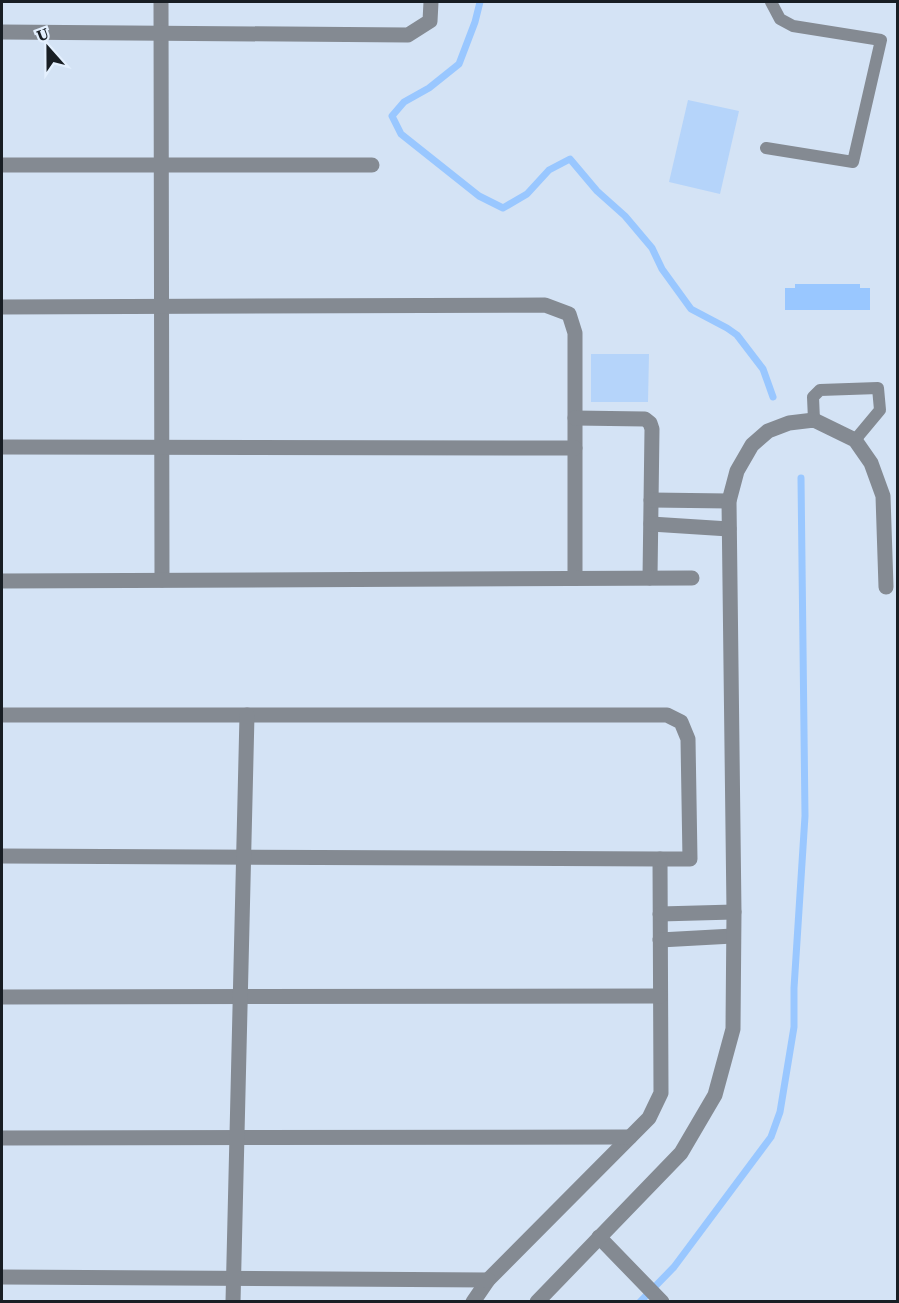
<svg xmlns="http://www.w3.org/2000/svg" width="899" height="1303" viewBox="0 0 899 1303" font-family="'Source Serif 4',serif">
	<rect width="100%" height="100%" fill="#d4e3f5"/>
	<g fill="#b5d4fa">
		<path d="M 688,100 L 739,111 L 720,194 L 669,182 Z"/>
		<path d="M 591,354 L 649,354 L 648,402 L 591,402 Z"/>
	</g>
	<path fill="#99c7ff" d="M 795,284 L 860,284 L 860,288 L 870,288 L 870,310 L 785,310 L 785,288 L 795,288 Z"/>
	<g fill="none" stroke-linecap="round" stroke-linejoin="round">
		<g stroke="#99c7ff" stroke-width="7">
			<path d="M 480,2 L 475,22 L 459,64 L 429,88 L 404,102 L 392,116 L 401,134 L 479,196 L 503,208 L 527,194 L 549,170 L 570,159 L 597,191 L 625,216 L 652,248 L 662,269 L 691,309 L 727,328 L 737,335 L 763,369 L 773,397"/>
			<path d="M 640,1302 L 674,1267 L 771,1137 L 780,1112 L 794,1027 L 794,988 L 805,816 L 801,478"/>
		</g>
		<g stroke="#848a92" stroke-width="12">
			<path d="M 766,148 L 853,162 L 881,40 L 793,26 L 780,19 L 771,2"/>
			<path d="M 814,420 L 813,397 L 820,390 L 878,388 L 880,410 L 855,440"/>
		</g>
		<g stroke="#848a92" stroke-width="15">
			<path d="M 161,2 L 162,580"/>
			<path d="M 2,32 L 408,35 L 430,21 L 431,2"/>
			<path d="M 2,165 L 372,165"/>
			<path d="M 2,307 L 545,305 L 569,314 L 575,333 L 575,578"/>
			<path d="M 575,418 L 645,419 L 650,423 L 652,429 L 650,578"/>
			<path d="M 2,447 L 575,448"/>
			<path d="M 651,500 L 729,501"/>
			<path d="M 651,524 L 729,529"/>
			<path d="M 2,581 L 692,578"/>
			<path d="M 2,715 L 667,715 L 681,722 L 688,739 L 690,859 L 660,859 L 661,1093 L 649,1118 L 488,1280 L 473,1302"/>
			<path d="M 2,856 L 660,859"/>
			<path d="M 660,914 L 734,912"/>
			<path d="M 660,940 L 733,936"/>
			<path d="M 2,997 L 660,996"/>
			<path d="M 2,1138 L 630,1137"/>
			<path d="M 599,1237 L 662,1302"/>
			<path d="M 2,1277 L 488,1280"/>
			<path d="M 233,1302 L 247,715"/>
			<path d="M 537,1302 L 681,1153 L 715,1095 L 733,1029 L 734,912 L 729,501 L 737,471 L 752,445 L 768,431 L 789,423 L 814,420 L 855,440 L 871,463 L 883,496 L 886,587"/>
		</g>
	</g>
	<rect width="899" height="1303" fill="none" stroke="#181e24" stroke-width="6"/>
	<g transform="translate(48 48) rotate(339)" stroke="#e4f0fe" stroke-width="4.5" paint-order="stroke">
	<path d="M0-4.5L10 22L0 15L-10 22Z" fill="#181e24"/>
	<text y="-9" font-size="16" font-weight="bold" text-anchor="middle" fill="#181e24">U</text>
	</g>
</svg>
